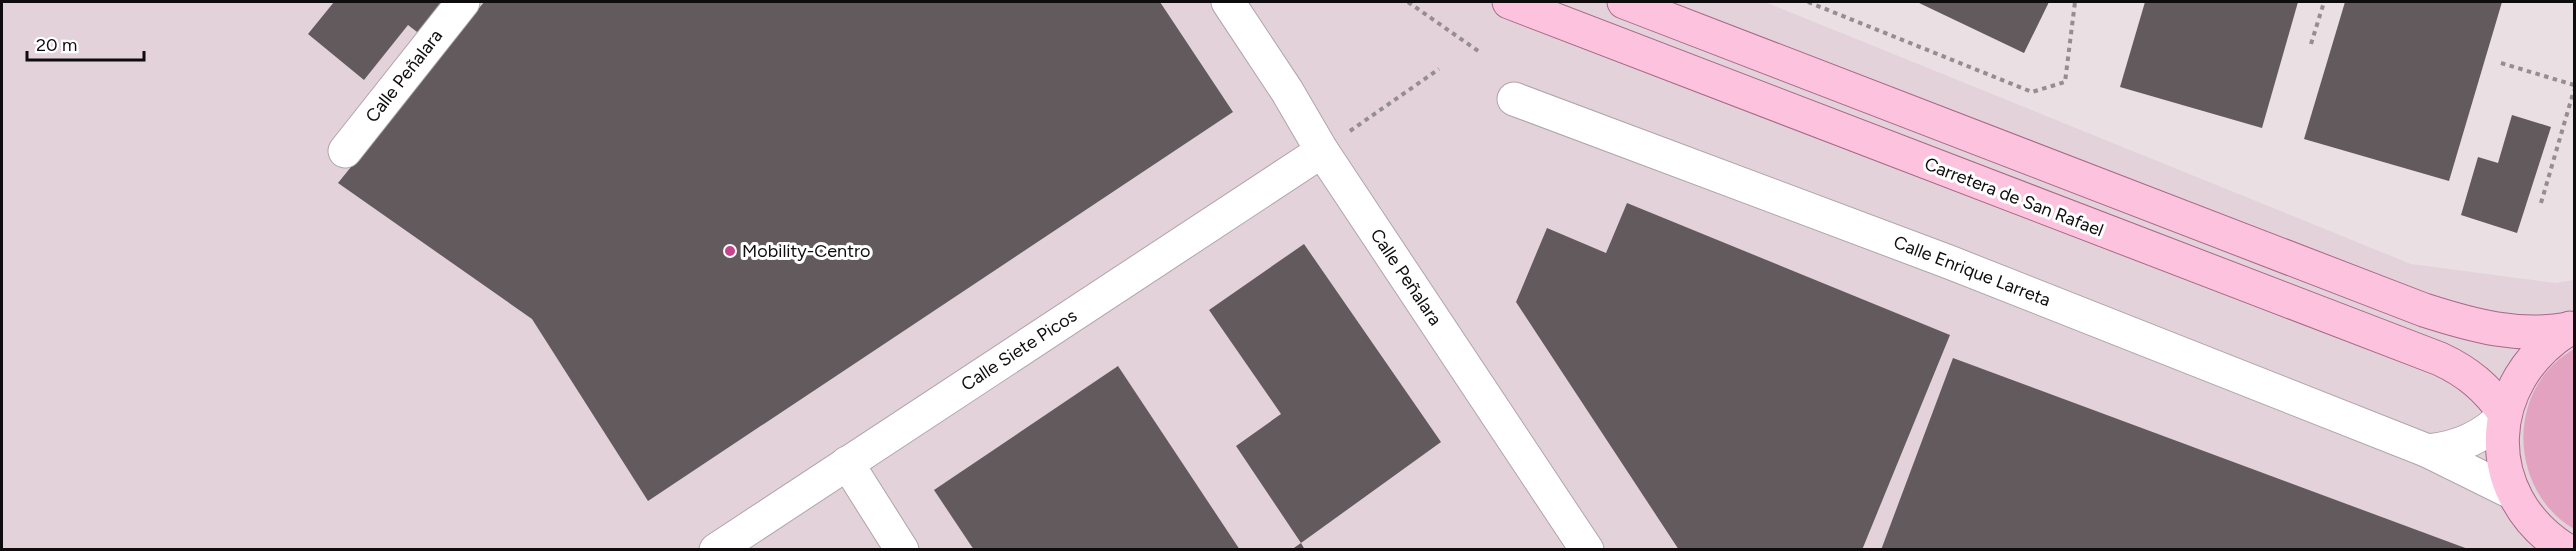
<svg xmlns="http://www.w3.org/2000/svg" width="2576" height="551" viewBox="0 0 2576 551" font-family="Figtree,sans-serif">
	<rect width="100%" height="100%" fill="#eadfe3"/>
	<path fill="#e4d2da" d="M 2,2 L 1765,2 L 2411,264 L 2556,283 L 2574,280 L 2574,549 L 2,549 Z"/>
	<path fill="#e3a2c0" d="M 2574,349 L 2574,529 C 2508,490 2505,388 2574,349 Z"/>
	<g fill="#635a5e">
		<path d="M 334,2 L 447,2 L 421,35 L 408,25 L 364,80 L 308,34 Z"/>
		<path d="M 484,2 L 1160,2 L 1233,112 L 648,501 L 532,319 L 338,183 Z"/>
		<path d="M 1917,2 L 2049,2 L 2024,53 Z"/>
		<path d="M 2145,2 L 2298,2 L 2262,128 L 2120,87 Z"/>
		<path d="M 2345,2 L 2502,2 L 2449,181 L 2304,139 Z"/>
		<path d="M 2512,115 L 2551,127 L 2517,233 L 2461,215 L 2478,157 L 2498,163 Z"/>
		<path d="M 1627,203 L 1950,335 L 1862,550 L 1679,550 L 1516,302 L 1547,228 L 1606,253 Z"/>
		<path d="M 1304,244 L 1441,442 L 1301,543 L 1305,550 L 1291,550 L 1301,543 L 1236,446 L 1281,414 L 1209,310 Z"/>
		<path d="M 1953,358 L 2468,549 L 2468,550 L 1881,550 Z"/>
		<path d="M 1118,366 L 1240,550 L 974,550 L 934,490 Z"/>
	</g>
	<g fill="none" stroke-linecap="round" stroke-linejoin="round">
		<g stroke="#afa5a9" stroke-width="35">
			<g id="minor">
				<path d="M 1228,2 L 1287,91 L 1322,151 L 1587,550"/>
				<path d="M 1514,99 L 1949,262 L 2428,451 L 2513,493"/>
				<path d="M 345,151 L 463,2"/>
				<path d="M 2428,451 C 2459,448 2484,437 2505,414"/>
				<path d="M 847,463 L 902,550"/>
				<path d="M 716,550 L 1322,151"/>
			</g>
		</g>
		<g stroke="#a86887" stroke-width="35">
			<g id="major">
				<path d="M 1509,2 L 2440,359 C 2468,372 2487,388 2505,414"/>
				<path d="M 1624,2 L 2424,310 C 2474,326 2517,338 2569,329"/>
				<path d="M 2566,550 C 2478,495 2483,381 2570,328"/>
			</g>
		</g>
		<g stroke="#958d90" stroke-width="4" stroke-dasharray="4.5 4.5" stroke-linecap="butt">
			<path d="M 1408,2 L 1481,53"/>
			<path d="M 1808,2 L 2032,92 L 2065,82 L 2075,2"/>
			<path d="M 2311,44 L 2324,2"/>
			<path d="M 2501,63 L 2574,85"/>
			<path d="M 1350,131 L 1439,69"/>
			<path d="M 2541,203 L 2574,90"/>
		</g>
		<use href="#minor" stroke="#fff" stroke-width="33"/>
		<use href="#major" stroke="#fcc2de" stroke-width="33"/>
	</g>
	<circle fill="#c5448c" stroke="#fff" stroke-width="2" cx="730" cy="251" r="6"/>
	<g text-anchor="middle" stroke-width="6" stroke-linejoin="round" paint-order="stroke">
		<g font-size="18" fill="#0f0c0d" stroke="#fff">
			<text transform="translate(404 76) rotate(-52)" y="6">Calle Peñalara</text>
			<text transform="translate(2014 197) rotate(21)" y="6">Carretera de San Rafael</text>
			<text transform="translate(1972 271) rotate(21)" y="6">Calle Enrique Larreta</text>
			<text transform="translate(1406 277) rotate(56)" y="6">Calle Peñalara</text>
			<text transform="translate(1019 350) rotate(-33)" y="6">Calle Siete Picos</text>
		</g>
		<g font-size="18" fill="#0f0c0d" stroke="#fff" text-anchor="start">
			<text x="742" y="257">Mobility-Centro</text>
		</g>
	</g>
	<rect width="2576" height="551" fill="none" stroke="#0f0c0d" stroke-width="6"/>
	<path d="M27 51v9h117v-9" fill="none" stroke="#0f0c0d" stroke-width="3"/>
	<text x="36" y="51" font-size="18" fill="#0f0c0d" stroke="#ffffff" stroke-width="4.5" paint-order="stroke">20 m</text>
</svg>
